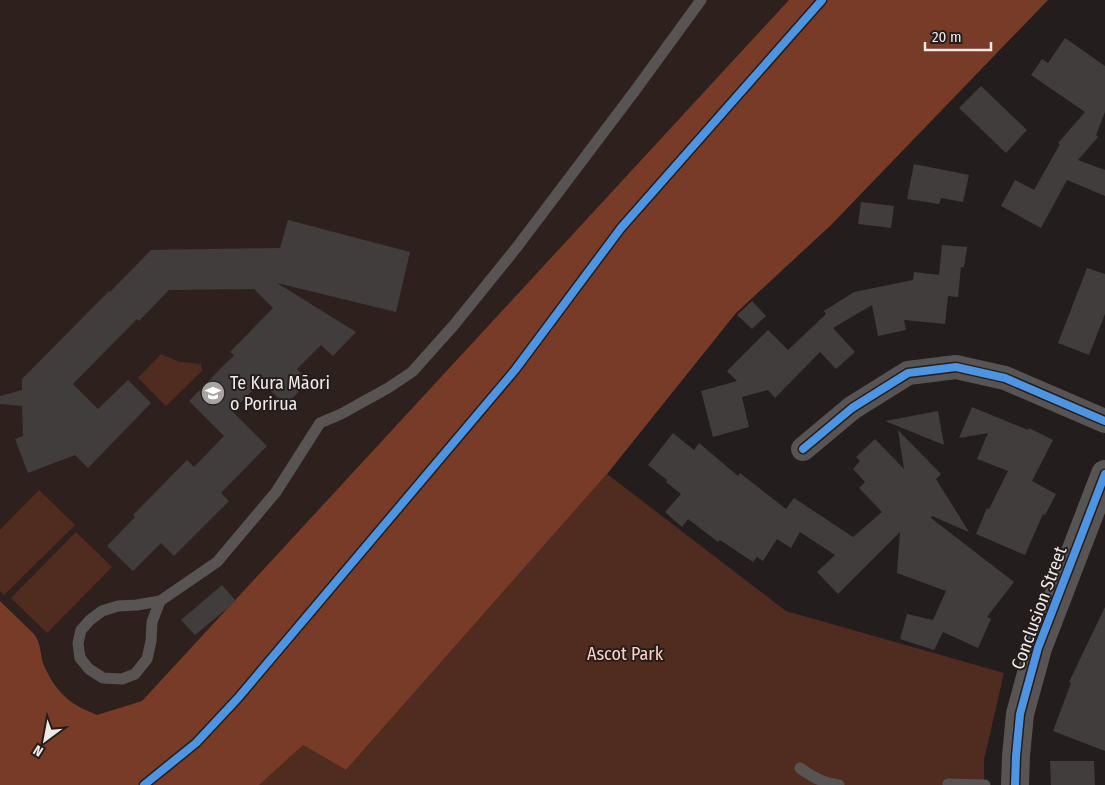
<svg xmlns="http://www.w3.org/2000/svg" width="1105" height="785" viewBox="0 0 1105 785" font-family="'Fira Sans Condensed',sans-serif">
	<rect width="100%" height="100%" fill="#231e1d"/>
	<path fill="#2e211d" d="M 0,0 L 789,0 L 142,701 L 97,715 L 73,703 L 60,692 L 48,675 L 43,661 L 39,640 L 34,634 L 0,601 Z"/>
	<g fill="#502b1f">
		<path d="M 161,354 L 180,362 L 201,364 L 202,371 L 166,406 L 138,378 Z"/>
		<path d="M 607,474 L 786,611 L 1004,673 L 984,760 L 984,785 L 157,785 L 303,745 L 346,770 Z"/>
		<path d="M 39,490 L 75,525 L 4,595 L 0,591 L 0,530 Z"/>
		<path d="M 76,532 L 112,567 L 47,633 L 11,598 Z"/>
	</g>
	<path fill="#773b27" d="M 789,0 L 1048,0 L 831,225 L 736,313 L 607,474 L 346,770 L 303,745 L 259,785 L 0,785 L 0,601 L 34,634 C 41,643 40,652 43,663 C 49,678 59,694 73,703 C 80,708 89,711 97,715 L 142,701 Z"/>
	<g fill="#403d3c">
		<path d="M 1065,38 L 1105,66 L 1105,112 L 1096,135 L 1098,137 L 1078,160 L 1105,170 L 1105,196 L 1067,180 L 1041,228 L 1001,206 L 1015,180 L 1034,190 L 1060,144 L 1058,143 L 1085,112 L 1031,75 L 1042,59 L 1048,63 Z"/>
		<path d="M 981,86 L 1027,130 L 1006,153 L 959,108 Z"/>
		<path d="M 914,164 L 969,175 L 963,202 L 941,198 L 939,204 L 907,199 Z"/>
		<path d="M 861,202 L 894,206 L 891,228 L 858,224 Z"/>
		<path d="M 288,220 L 410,252 L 396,312 L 277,283 L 356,332 L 333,356 L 321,345 L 297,369 L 308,382 L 286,405 L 261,382 L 232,411 L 267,446 L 221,493 L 229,501 L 174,556 L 161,543 L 133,571 L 107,546 L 135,517 L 133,515 L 187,460 L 194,467 L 224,436 L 189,401 L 234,355 L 230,352 L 273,308 L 254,289 L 169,290 L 139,321 L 137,319 L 73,384 L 98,409 L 128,380 L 151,403 L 88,468 L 75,455 L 28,473 L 15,439 L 23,436 L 22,406 L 0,404 L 0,396 L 22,390 L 22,379 L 109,291 L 110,292 L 151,250 L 280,248 Z"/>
		<path d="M 942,245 L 967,247 L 964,267 L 961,267 L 958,297 L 948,296 L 945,324 L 904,320 L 906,330 L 878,336 L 872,305 L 833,328 L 855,352 L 836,369 L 820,352 L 775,398 L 768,390 L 742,397 L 749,427 L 713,437 L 701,391 L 737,381 L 727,371 L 768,330 L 788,350 L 826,314 L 824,311 L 854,292 L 913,280 L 914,272 L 939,275 Z"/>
		<path d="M 1087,268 L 1105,274 L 1105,314 L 1089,355 L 1058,343 Z"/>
		<path d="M 752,301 L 766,316 L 752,329 L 737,315 Z"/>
		<path d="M 972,407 L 1028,430 L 1029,428 L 1053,440 L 1032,481 L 1056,494 L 1045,515 L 1043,514 L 1025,555 L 976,534 L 987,508 L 989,509 L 1008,471 L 977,459 L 988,433 L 959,438 Z"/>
		<path d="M 938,411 L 944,445 L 885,421 Z"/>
		<path d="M 898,430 L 941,474 L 936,479 L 969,532 L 932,516 L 931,518 L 1014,582 L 987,617 L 991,619 L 978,648 L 943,632 L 934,650 L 900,639 L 907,614 L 933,620 L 946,591 L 897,573 L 900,532 L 838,594 L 817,572 L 835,555 L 800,532 L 791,548 L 777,539 L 763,561 L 757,557 L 753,562 L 720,540 L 718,542 L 688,519 L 682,527 L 665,512 L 681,494 L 666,482 L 667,480 L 648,465 L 673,433 L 694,450 L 699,443 L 738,476 L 740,473 L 786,509 L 794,498 L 853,537 L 882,512 L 859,488 L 865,482 L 853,469 L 860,461 L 856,457 L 875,439 L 904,469 Z"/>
		<path d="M 222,585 L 236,601 L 195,635 L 181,620 Z"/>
		<path d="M 1105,607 L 1105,751 L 1053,731 L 1071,683 L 1069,682 Z"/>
		<path d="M 1050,761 L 1094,761 L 1095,785 L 1051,785 Z"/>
	</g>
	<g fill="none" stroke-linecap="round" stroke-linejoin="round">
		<g stroke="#575453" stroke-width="11">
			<path d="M 160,601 L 152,622 L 151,641 L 147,659 L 135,674 L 122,679 L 103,678 L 89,669 L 80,658 L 78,643 L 81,630 L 90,620 L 102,611 L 118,606 L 137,605 L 160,601 L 217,562 L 276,492 L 320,423 L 341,414 L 388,388 L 412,372 L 454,325 L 517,247 L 634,92 L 701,0"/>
			<path d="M 800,768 C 812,777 824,784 839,785"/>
			<path d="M 948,784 L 985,785"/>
		</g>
		<path stroke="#575453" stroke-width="24" d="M 803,449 L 852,408 L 908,373 L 956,367 L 1005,378 L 1105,421"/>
		<path stroke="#575453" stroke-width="28" d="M 1015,785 L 1016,756 L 1020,714 L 1038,648 L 1105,474"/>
		<g stroke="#251d1b" stroke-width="11">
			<g id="cycleway">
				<path d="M 803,449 L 852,408 L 908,373 L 956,367 L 1005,378 L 1105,421"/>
				<path d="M 144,785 L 196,743 L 238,698 L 515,370 L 621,228 L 822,0"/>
				<path d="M 1015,785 L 1016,756 L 1020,714 L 1038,648 L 1105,474"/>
			</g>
		</g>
		<use href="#cycleway" stroke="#4d94e3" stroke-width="8"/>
	</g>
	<defs>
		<g id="school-disc" transform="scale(1.25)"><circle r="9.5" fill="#a8a2a1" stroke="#251d1b"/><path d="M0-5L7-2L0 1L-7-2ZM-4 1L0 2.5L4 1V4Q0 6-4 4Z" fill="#fff"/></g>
	</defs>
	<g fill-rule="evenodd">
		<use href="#school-disc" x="213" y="393"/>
	</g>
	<g text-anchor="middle" stroke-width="4" stroke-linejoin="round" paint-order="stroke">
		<g font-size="18" fill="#efe9e8" stroke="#251d1b" text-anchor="start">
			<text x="230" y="389">Te Kura Māori<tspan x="230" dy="21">o Porirua</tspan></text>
		</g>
		<g font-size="18" fill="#efe9e8" stroke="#251d1b">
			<text transform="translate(1039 608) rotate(-70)" y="6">Conclusion Street</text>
		</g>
		<g font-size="18" fill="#fed3c5" stroke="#251d1b">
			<text x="625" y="660">Ascot Park</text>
		</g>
	</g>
	<g transform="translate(45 740) rotate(212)" stroke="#251d1b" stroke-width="4" paint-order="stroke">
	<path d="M0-4L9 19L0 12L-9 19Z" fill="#efe9e8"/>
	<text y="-8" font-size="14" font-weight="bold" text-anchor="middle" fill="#efe9e8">N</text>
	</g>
	<path d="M925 42v8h66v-8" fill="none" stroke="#efe9e8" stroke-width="2.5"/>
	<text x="932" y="42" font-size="15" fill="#efe9e8" stroke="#251d1b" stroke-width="4" paint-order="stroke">20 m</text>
</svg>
